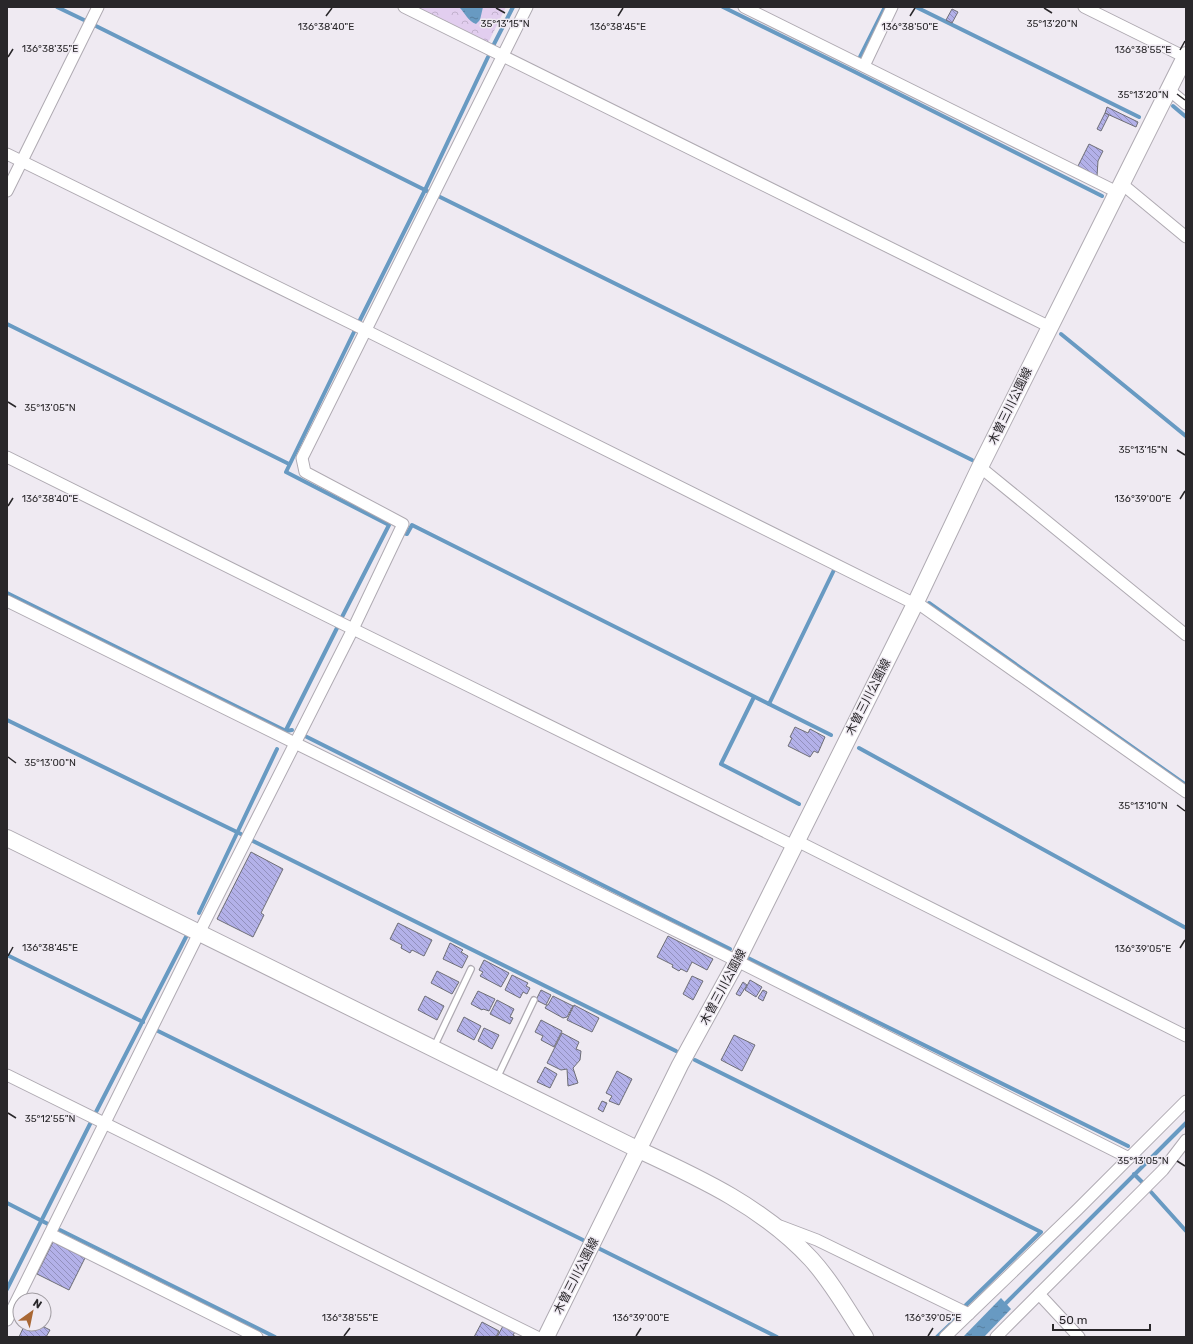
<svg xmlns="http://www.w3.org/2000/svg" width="1193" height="1344" viewBox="0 0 1193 1344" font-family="Rubik,'Noto Sans JP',sans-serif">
	<defs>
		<pattern id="forest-crowns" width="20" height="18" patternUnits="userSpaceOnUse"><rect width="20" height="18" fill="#e2ceef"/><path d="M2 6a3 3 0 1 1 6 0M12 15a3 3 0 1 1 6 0" fill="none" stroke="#c2b1cd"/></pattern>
		<pattern id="water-ripples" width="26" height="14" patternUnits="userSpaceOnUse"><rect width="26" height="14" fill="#689ac2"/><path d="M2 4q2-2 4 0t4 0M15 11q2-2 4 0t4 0" fill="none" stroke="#567e9e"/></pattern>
		<pattern id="building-back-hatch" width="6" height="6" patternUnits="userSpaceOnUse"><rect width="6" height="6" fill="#b3b1e9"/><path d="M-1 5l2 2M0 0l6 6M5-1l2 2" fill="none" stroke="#9290bd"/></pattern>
	</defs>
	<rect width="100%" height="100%" fill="#efeaf2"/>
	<path fill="url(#forest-crowns)" d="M 415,7 L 506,7 L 488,43 Z"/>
	<g fill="url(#water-ripples)">
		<path d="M 459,7 L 483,7 L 480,20 L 476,24 C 468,21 465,13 459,7 Z"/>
		<path d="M 1001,1298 L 1011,1309 L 984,1337 L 963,1337 Z"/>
	</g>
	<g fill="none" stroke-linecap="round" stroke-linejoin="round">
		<g stroke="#689ac2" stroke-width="4">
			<path d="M 57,7 L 84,20"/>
			<path d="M 723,7 L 853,71 L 1102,196"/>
			<path d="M 916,7 L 1139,117"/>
			<path d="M 94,25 L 429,192"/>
			<path d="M 493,46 L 513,7"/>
			<path d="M 860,57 L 885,7"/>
			<path d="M 1173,106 L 1186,117"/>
			<path d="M 438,196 L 972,460"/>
			<path d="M 359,322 L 425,190 L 488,57"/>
			<path d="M 7,324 L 289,464"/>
			<path d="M 1061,334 L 1186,436"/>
			<path d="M 404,533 L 407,534 L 412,525 L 831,735"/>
			<path d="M 7,593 L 286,731 L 292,730"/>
			<path d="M 929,603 L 1186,785"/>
			<path d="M 341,619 L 389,525 L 286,472 L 354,332"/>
			<path d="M 754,697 L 721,764 L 799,804"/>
			<path d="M 769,704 L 834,570"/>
			<path d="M 7,720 L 241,834"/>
			<path d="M 285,732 L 337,628"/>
			<path d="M 303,735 L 730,949"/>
			<path d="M 859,748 L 1186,928"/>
			<path d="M 251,840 L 676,1051"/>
			<path d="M 199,913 L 277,749"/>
			<path d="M 7,955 L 143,1022"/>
			<path d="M 748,958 L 1128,1146"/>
			<path d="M 158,1031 L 583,1240"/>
			<path d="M 695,1060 L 1041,1232 L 966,1305"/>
			<path d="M 96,1112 L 187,935"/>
			<path d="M 1140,1157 L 1146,1162"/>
			<path d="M 1134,1174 L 1142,1182"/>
			<path d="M 1151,1192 L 1186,1231"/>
			<path d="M 7,1203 L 48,1224"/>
			<path d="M 60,1230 L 275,1337"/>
			<path d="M 598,1248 L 777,1337"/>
			<path d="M 7,1289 L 91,1122"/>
			<path d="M 1003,1306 L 1186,1123"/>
			<path d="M 937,1337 L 958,1317"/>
		</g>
	</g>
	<g fill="url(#building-back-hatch)" stroke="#6e6e76">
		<path d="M 952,9 L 958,12 L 952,23 L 946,20 Z"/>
		<path d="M 1107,107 L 1138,122 L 1136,127 L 1105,113 Z"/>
		<path d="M 1105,113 L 1109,115 L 1101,131 L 1097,129 Z"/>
		<path d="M 1089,144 L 1103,151 L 1098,161 L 1097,176 L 1078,166 Z"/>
		<path d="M 795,727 L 808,733 L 810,729 L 825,737 L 818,753 L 814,751 L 810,757 L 788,746 L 792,738 L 790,737 Z"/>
		<path d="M 251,852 L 283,869 L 261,913 L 264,915 L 253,937 L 217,919 Z"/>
		<path d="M 398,923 L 432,940 L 424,956 L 412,950 L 410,953 L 401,948 L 402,945 L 390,939 Z"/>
		<path d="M 668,936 L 713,959 L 707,970 L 692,962 L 687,972 L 681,969 L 679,971 L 672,967 L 673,965 L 657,957 Z"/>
		<path d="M 450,943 L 463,950 L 461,952 L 468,956 L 462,968 L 443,959 Z"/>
		<path d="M 484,960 L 509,973 L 501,987 L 480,976 L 483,972 L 479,970 Z"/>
		<path d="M 437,971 L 459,982 L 452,994 L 431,983 Z"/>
		<path d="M 512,975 L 528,983 L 526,986 L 530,988 L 527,994 L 523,992 L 520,998 L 505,990 Z"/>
		<path d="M 692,976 L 703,981 L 693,1000 L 683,994 Z"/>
		<path d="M 750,980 L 762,987 L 756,997 L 745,990 Z"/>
		<path d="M 743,982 L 747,985 L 740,996 L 736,994 Z"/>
		<path d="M 541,990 L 551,995 L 546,1005 L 536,1000 Z"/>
		<path d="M 763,990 L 767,992 L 763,1001 L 758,998 Z"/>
		<path d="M 478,991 L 495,999 L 489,1011 L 483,1009 L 482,1010 L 471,1004 Z"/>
		<path d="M 425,996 L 444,1006 L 437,1020 L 418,1010 Z"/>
		<path d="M 553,996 L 573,1006 L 567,1017 L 563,1018 L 545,1008 L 547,1005 L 548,1005 Z"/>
		<path d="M 497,1000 L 514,1009 L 510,1017 L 513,1018 L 510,1024 L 490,1014 Z"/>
		<path d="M 574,1005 L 599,1018 L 592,1032 L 567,1020 Z"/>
		<path d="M 464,1017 L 481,1026 L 474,1040 L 457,1031 Z"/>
		<path d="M 541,1020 L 562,1031 L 554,1047 L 541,1040 L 543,1036 L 535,1032 Z"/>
		<path d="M 484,1028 L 499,1035 L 492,1049 L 478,1041 Z"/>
		<path d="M 562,1033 L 579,1042 L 576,1049 L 581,1051 L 580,1060 L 573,1068 L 578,1083 L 568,1086 L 567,1069 L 561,1070 L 547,1063 Z"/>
		<path d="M 734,1035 L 755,1045 L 742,1071 L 721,1060 Z"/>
		<path d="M 545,1067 L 557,1074 L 550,1088 L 537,1082 Z"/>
		<path d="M 617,1071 L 632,1079 L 619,1105 L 609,1101 L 612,1096 L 606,1093 Z"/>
		<path d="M 602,1101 L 607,1103 L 603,1112 L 598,1109 Z"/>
		<path d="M 53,1242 L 85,1258 L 69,1290 L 37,1274 Z"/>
		<path d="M 482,1322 L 499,1331 L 496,1337 L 474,1337 Z"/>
		<path d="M 25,1324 L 38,1324 L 50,1330 L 46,1337 L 19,1337 Z"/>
		<path d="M 503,1326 L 515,1332 L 513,1335 L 516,1337 L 497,1337 Z"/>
	</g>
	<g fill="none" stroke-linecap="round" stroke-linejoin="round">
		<g stroke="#afaab2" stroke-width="8">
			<g id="lane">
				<path d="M 434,1047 L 471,969"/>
				<path d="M 497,1078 L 534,1000"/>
			</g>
		</g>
		<g stroke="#afaab2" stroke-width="13">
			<g id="street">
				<path d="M 404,7 L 1050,327"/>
				<path d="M 744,7 L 1117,192"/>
				<path d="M 1084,7 L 1185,57"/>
				<path d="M 864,66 L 892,7"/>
				<path d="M 1169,90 L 1186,104"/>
				<path d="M 7,154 L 365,330 L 915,604"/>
				<path d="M 1122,184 L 1186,237"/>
				<path d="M 7,191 L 98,7"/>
				<path d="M 7,457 L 353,629 L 794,846"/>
				<path d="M 980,467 L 1186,635"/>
				<path d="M 7,601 L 737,961 L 1129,1158"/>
				<path d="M 916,602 L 1186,792"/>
				<path d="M 797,841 L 1186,1036"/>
				<path d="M 7,1075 L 537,1337"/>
				<path d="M 780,1226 L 817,1240 L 969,1314"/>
				<path d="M 50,1234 L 257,1337"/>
				<path d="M 1039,1294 L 1079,1337"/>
				<path d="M 7,1320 L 199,933 L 353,629 L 403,524 L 305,472 L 302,458 L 527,7"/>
				<path d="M 945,1337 L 1078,1209 L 1186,1101"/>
				<path d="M 996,1337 L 1163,1170 L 1186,1140"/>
			</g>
		</g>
		<g stroke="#afaab2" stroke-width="18">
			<g id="secondary">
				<path d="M 7,838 L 639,1150 C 702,1179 764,1208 811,1259 C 832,1282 848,1311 865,1337"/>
				<path d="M 546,1337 L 680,1065 L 737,961 L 916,602 L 980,467 L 1186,55"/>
			</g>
		</g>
		<use href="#lane" stroke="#fff" stroke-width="5.5"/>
		<use href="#street" stroke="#fff" stroke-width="11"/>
		<use href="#secondary" stroke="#fff" stroke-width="16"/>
	</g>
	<path fill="none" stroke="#29272a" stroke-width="1.5" d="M 496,8 L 505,13M 1044,8 L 1052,13M 326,16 L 332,8M 618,16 L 623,8M 910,16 L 915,8M 1180,50 L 1185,41M 8,57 L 13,49M 1177,94 L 1185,100M 8,402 L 16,407M 1177,450 L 1185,455M 1180,499 L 1185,491M 8,506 L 13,498M 8,757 L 16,763M 1177,805 L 1185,811M 1180,948 L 1185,940M 8,956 L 13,947M 8,1113 L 16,1118M 1177,1161 L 1185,1166M 344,1336 L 350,1328M 636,1336 L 641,1328M 928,1336 L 933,1328"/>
	<g text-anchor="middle" stroke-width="3" stroke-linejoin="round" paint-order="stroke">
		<g font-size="12" fill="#29272a" stroke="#efeaf2">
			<text transform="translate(1010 406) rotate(-64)" y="4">木曽三川公園線</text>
			<text transform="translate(868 697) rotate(-63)" y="4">木曽三川公園線</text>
			<text transform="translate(723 987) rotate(-62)" y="4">木曽三川公園線</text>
			<text transform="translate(576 1276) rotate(-63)" y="4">木曽三川公園線</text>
		</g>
	</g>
	<g font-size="10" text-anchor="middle" fill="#29272a" stroke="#efeaf2" stroke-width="3" stroke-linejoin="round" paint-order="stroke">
		<text x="505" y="27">35°13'15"N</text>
		<text x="1052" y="27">35°13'20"N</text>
		<text x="326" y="30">136°38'40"E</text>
		<text x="618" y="30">136°38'45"E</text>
		<text x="910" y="30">136°38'50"E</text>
		<text x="50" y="52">136°38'35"E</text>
		<text x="1143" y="53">136°38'55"E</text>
		<text x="1143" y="98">35°13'20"N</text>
		<text x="50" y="411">35°13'05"N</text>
		<text x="1143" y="453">35°13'15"N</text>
		<text x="50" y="502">136°38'40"E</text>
		<text x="1143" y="502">136°39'00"E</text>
		<text x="50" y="766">35°13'00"N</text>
		<text x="1143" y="809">35°13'10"N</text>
		<text x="50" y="951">136°38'45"E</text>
		<text x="1143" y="952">136°39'05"E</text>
		<text x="50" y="1122">35°12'55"N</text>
		<text x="1143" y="1164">35°13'05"N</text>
		<text x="350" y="1321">136°38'55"E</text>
		<text x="641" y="1321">136°39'00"E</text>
		<text x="933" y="1321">136°39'05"E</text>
	</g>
	<rect width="1193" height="1344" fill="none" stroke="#29272a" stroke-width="16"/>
	<g transform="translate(32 1312) rotate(33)"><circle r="19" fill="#efeaf2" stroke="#a09ca2"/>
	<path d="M0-3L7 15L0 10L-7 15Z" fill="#a96734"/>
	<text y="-6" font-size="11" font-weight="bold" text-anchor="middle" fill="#29272a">N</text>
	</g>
	<path d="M1053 1324v6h97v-6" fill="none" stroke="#29272a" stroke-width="2"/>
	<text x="1059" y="1324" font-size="12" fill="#29272a" stroke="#efeaf2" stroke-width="3" paint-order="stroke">50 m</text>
</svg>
